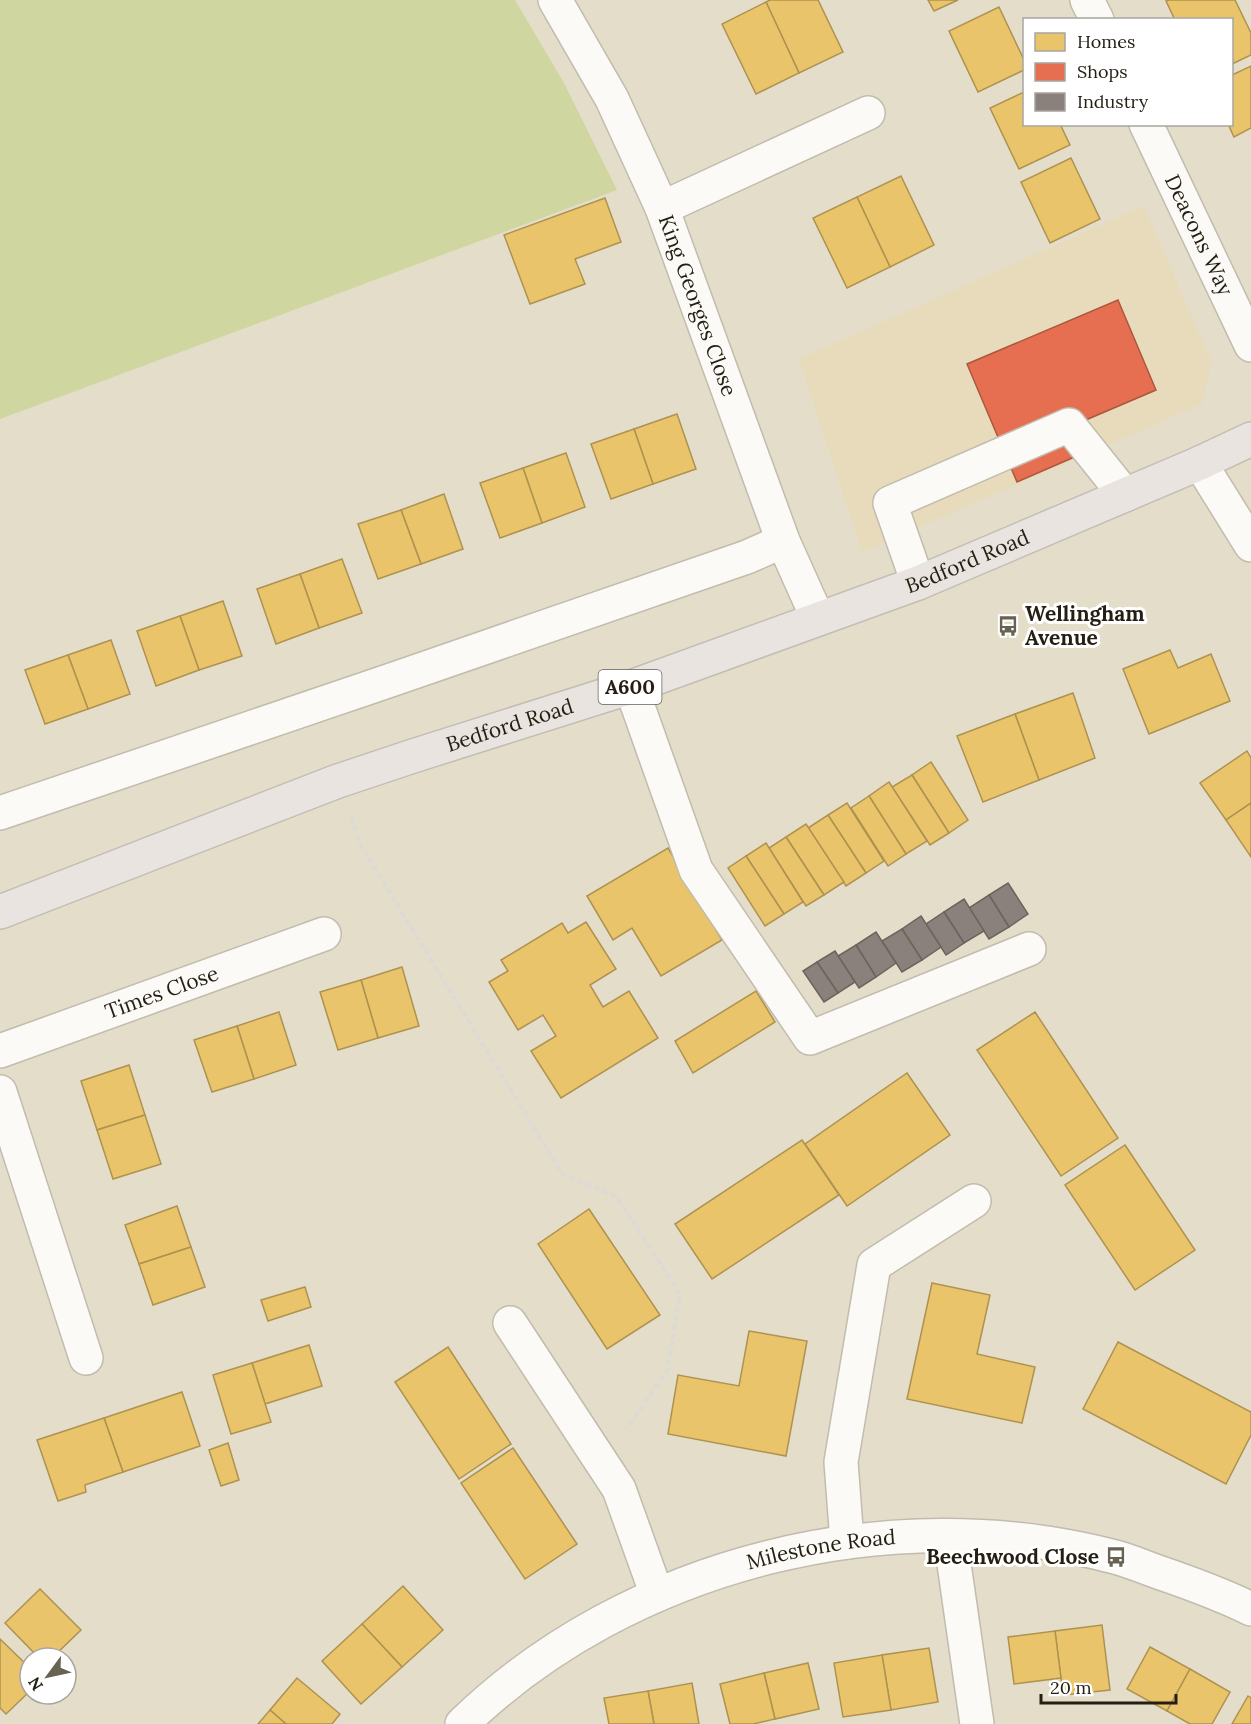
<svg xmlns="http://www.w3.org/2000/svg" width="1251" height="1724" viewBox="0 0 1251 1724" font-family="Lora,serif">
	<rect width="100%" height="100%" fill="#e4ddca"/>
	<path fill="#e7dbbb" d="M 1144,206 L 1212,363 L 1202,404 L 862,552 L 799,359 Z"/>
	<path fill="#cfd6a0" d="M 0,0 L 515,0 L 564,83 L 617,190 L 0,419 Z"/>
	<g fill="#e9c46a" stroke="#ae9250" stroke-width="1.5">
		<path d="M 770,0 L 818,0 L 843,52 L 799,73 L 766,2 Z"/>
		<path d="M 928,0 L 958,0 L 934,11 Z"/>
		<path d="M 1169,0 L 1235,0 L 1251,33 L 1251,55 L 1232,64 L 1232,20 L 1175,20 L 1166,1 Z"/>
		<path d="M 766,2 L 799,73 L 756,94 L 722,24 Z"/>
		<path d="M 999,7 L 1024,60 L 1024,70 L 978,92 L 949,31 Z"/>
		<path d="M 1251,66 L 1251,128 L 1234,137 L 1228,124 L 1232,124 L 1232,75 Z"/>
		<path d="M 1024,92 L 1024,124 L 1060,124 L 1070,145 L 1019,169 L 990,108 Z"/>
		<path d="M 1071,158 L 1100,219 L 1050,243 L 1021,182 Z"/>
		<path d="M 901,176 L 934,245 L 890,267 L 857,197 Z"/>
		<path d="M 857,197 L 890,267 L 847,288 L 813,218 Z"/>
		<path d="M 605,198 L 621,242 L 575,259 L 585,284 L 530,304 L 504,235 Z"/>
		<path d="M 677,414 L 696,469 L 653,484 L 634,429 Z"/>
		<path d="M 634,429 L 653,484 L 611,499 L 591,444 Z"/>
		<path d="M 566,453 L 585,507 L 542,523 L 523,468 Z"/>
		<path d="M 523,468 L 542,523 L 500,538 L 480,483 Z"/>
		<path d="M 444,494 L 463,549 L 421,564 L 401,510 Z"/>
		<path d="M 401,510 L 421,564 L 378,579 L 358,524 Z"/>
		<path d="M 342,559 L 362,613 L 319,628 L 300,574 Z"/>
		<path d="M 300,574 L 319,628 L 276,644 L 257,589 Z"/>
		<path d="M 223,601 L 242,656 L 199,670 L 180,616 Z"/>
		<path d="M 180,616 L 199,670 L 156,686 L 137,631 Z"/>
		<path d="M 111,640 L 130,694 L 88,709 L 68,655 Z"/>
		<path d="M 1170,650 L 1178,668 L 1211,654 L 1230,701 L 1149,734 L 1123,669 Z"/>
		<path d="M 68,655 L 88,709 L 45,724 L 25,670 Z"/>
		<path d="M 1073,693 L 1095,758 L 1039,780 L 1015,714 Z"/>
		<path d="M 1015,714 L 1039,780 L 983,802 L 957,736 Z"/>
		<path d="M 1247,751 L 1251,758 L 1251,803 L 1226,820 L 1200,783 Z"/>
		<path d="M 931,762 L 968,820 L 949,833 L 912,775 Z"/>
		<path d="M 912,775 L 949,833 L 930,845 L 892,787 Z"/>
		<path d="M 889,782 L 927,841 L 906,854 L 869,796 Z"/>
		<path d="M 869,796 L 906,854 L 888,866 L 851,808 Z"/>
		<path d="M 847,803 L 884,861 L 866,873 L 828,815 Z"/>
		<path d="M 1251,803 L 1251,857 L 1226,820 Z"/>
		<path d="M 828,815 L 866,873 L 846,886 L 808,828 Z"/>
		<path d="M 806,824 L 844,882 L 824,895 L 786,837 Z"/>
		<path d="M 786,837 L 824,895 L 806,906 L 769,848 Z"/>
		<path d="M 766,843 L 803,902 L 784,914 L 746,856 Z"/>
		<path d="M 668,848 L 722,940 L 661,976 L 632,928 L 613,940 L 587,896 Z"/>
		<path d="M 746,856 L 784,914 L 765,926 L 728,868 Z"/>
		<path d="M 586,922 L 616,969 L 590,985 L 603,1007 L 629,991 L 658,1038 L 561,1098 L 531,1051 L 556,1036 L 543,1015 L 518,1030 L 489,982 L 508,971 L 501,960 L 562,923 L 568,933 Z"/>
		<path d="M 402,967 L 419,1026 L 378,1038 L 361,980 Z"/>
		<path d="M 361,980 L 378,1038 L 338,1050 L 320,992 Z"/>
		<path d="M 756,991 L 775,1022 L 693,1073 L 675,1041 Z"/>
		<path d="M 279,1012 L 296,1065 L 254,1079 L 237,1026 Z"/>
		<path d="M 1035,1012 L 1118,1138 L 1061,1176 L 977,1050 Z"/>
		<path d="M 237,1026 L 254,1079 L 212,1092 L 194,1040 Z"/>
		<path d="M 129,1065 L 145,1115 L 97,1130 L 81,1081 Z"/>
		<path d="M 907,1073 L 950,1135 L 847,1206 L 805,1144 Z"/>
		<path d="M 145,1115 L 161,1164 L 113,1179 L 97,1130 Z"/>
		<path d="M 802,1140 L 839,1195 L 712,1279 L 675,1224 Z"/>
		<path d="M 1125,1145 L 1195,1250 L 1135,1290 L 1065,1185 Z"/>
		<path d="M 177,1206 L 191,1247 L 139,1264 L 125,1225 Z"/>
		<path d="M 589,1209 L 660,1315 L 607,1349 L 538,1244 Z"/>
		<path d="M 191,1247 L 205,1287 L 153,1305 L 139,1264 Z"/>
		<path d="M 932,1283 L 990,1295 L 977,1354 L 1035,1367 L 1022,1423 L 907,1399 Z"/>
		<path d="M 305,1287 L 311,1307 L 268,1321 L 261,1300 Z"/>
		<path d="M 749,1331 L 807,1341 L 786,1456 L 668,1434 L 678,1375 L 739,1386 Z"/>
		<path d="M 1118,1342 L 1251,1412 L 1251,1435 L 1226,1484 L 1083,1409 Z"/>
		<path d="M 309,1345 L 322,1386 L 265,1404 L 252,1363 Z"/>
		<path d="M 448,1347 L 511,1444 L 459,1479 L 395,1382 Z"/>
		<path d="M 252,1363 L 271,1422 L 231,1434 L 213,1375 Z"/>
		<path d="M 182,1392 L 200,1446 L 123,1472 L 104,1418 Z"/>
		<path d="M 104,1418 L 123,1472 L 85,1485 L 86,1492 L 58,1501 L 37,1440 Z"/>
		<path d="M 228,1443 L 239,1480 L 221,1486 L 209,1450 Z"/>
		<path d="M 513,1448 L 577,1544 L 525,1579 L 461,1483 Z"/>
		<path d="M 403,1586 L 443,1630 L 402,1667 L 362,1624 Z"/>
		<path d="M 40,1589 L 81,1630 L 52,1658 L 39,1658 L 5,1623 Z"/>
		<path d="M 362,1624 L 402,1667 L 361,1704 L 322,1661 Z"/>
		<path d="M 1102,1625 L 1110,1690 L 1063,1695 L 1055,1631 Z"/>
		<path d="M 1055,1631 L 1061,1678 L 1014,1684 L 1008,1637 Z"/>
		<path d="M 0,1639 L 30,1668 L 30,1691 L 6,1714 L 0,1708 Z"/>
		<path d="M 1150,1647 L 1190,1669 L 1167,1711 L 1127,1689 Z"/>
		<path d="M 929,1648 L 938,1702 L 891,1710 L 882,1655 Z"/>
		<path d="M 882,1655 L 891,1710 L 843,1717 L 834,1663 Z"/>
		<path d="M 808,1663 L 819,1709 L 775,1719 L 764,1673 Z"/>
		<path d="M 1190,1669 L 1230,1692 L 1212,1724 L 1190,1724 L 1167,1711 Z"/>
		<path d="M 764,1673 L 775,1719 L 753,1724 L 730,1724 L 720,1684 Z"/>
		<path d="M 297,1678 L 340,1714 L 332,1724 L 286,1724 L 270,1710 Z"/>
		<path d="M 692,1683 L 699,1724 L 654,1724 L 648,1691 Z"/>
		<path d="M 648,1691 L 654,1724 L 609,1724 L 604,1698 Z"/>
		<path d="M 1248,1696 L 1251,1698 L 1251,1724 L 1232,1724 Z"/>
		<path d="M 270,1710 L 286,1724 L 258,1724 Z"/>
	</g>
	<path fill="#e76f51" stroke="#ac573e" stroke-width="1.5" d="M 1118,300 L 1156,390 L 1067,428 L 1079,455 L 1017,482 L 967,364 Z"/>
	<g fill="#8a817c" stroke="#6b645c" stroke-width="1.5">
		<path d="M 1008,883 L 1028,914 L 1009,927 L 989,895 Z"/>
		<path d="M 989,895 L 1009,927 L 989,939 L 969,908 Z"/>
		<path d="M 964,899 L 984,931 L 964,943 L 944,912 Z"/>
		<path d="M 944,912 L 964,943 L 946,955 L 926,924 Z"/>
		<path d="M 921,916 L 941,947 L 922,960 L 902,929 Z"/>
		<path d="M 902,929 L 922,960 L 902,972 L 882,941 Z"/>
		<path d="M 876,932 L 896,963 L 876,977 L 856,945 Z"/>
		<path d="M 856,945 L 876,977 L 859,988 L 838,956 Z"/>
		<path d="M 835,951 L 855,982 L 838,993 L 817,962 Z"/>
		<path d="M 817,962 L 838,993 L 824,1002 L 803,971 Z"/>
	</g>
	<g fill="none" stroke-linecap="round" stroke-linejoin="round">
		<g stroke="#c1bcad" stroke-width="36">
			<g id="minor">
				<path id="s1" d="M 555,0 L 612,99 L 662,208 L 783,541 L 818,619"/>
				<path d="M 1087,0 L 1097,20"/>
				<path id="s2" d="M 1146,124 L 1251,345"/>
				<path d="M 662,208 L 868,113"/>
				<path d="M 1200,463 L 1251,545"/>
				<path d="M 918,583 L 890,503 L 1069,425 L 1125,495"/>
				<path d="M 631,687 L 696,870 L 810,1038 L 1029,949"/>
				<path d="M 0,813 L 391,680 L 747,557 L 783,541"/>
				<path id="s3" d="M 0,1051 L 324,934"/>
				<path d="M 0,1092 L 86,1358"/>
				<path d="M 510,1323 L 619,1489 L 657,1595"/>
				<path d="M 950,1536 L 977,1724"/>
				<path d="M 847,1542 L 841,1462 L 874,1265 L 974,1201"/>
				<path id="s4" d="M 462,1724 C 629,1562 891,1498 1115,1557 C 1130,1561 1144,1567 1158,1572 C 1190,1583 1221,1594 1251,1609"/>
			</g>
		</g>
		<g stroke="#c1beb4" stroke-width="36">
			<g id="major">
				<path id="s5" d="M 0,912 L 338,781 L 413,756 L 631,687 L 918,583 L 1200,463 L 1251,439"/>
			</g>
		</g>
		<path stroke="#dcdad4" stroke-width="4" stroke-dasharray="6 3" stroke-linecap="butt" d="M 351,817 L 360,844 L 563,1175 L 616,1196 L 680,1294 L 667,1371 L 626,1429"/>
		<use href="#minor" stroke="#fbfaf7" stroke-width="33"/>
		<use href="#major" stroke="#eae4e0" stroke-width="33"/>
	</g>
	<defs>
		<g id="bus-bare" transform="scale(1.62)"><path d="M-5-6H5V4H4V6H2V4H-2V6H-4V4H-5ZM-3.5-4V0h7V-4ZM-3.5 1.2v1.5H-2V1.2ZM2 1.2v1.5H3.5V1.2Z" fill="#676252" stroke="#fff" stroke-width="2.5" paint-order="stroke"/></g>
	</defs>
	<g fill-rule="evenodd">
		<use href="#bus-bare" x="1008" y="626"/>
		<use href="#bus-bare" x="1116" y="1557"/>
	</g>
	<g text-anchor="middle" stroke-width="6" stroke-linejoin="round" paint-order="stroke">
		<rect fill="#fff" stroke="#666259" stroke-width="1.5" x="598.5" y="670" width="63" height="34" rx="4.5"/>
		<g font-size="20" font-weight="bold" fill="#241f12">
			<text x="630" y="694">A600</text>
		</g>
		<g font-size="21" fill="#241f12" stroke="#fff">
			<text dy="7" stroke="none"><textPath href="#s2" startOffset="123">Deacons Way</textPath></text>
			<text dy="7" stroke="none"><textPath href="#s1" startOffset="338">King Georges Close</textPath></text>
			<text dy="7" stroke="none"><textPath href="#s5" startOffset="1029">Bedford Road</textPath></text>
			<text dy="7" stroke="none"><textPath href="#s5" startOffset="543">Bedford Road</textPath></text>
			<text dy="7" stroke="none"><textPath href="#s3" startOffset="172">Times Close</textPath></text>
			<text dy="7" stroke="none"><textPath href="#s4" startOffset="406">Milestone Road</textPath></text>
		</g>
		<g font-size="21" font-weight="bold" fill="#241f12" stroke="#fff" text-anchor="start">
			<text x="1025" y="621">Wellingham<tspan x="1025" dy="24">Avenue</tspan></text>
			<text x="1099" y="1564" text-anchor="end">Beechwood Close</text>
		</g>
	</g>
	<rect x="1023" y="18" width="210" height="108" fill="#ffffff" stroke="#a7a5a0" stroke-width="1.5"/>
	<rect x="1035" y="33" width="30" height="18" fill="#e9c46a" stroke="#a7a5a0" stroke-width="1.5"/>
	<text x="1077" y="48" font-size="18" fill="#241f12">Homes</text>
	<rect x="1035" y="63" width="30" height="18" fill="#e76f51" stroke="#a7a5a0" stroke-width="1.5"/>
	<text x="1077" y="78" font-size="18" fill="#241f12">Shops</text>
	<rect x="1035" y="93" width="30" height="18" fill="#8a817c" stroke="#a7a5a0" stroke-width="1.5"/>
	<text x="1077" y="108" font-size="18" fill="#241f12">Industry</text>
	<g transform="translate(48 1676) rotate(237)"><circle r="28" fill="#ffffff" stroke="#a7a5a0" stroke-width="1.5"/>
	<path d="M0-4.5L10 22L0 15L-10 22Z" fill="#676252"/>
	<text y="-9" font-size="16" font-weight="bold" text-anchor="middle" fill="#241f12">N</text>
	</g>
	<path d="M1041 1694v9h135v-9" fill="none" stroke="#241f12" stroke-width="3"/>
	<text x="1050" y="1694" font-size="18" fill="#241f12" stroke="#ffffff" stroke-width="4.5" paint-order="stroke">20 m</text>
</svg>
